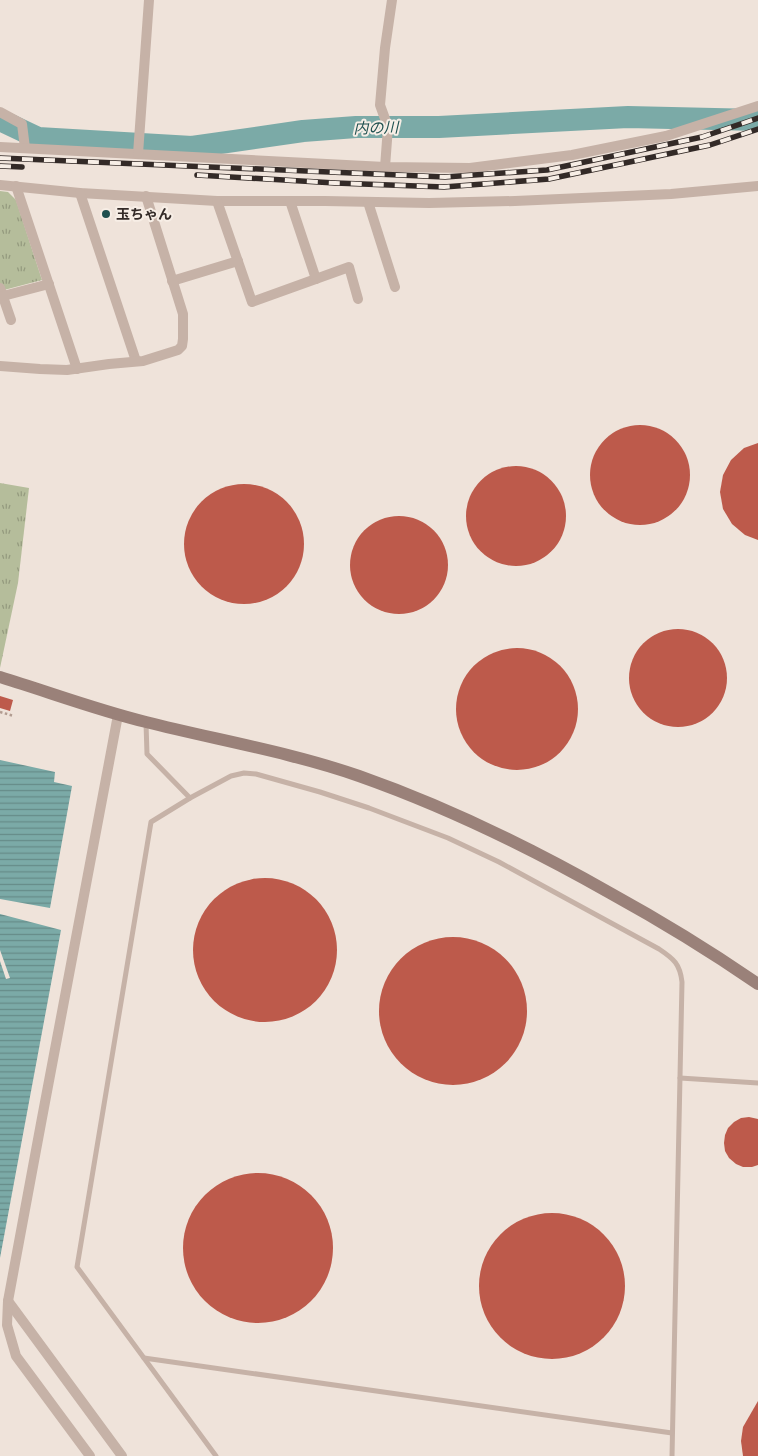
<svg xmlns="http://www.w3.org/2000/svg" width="758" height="1456" viewBox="0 0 758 1456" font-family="Lato,'Noto Sans JP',sans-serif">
	<defs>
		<pattern id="park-tufts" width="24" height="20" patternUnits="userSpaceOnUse" patternTransform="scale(1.25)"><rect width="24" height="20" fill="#b5bd9b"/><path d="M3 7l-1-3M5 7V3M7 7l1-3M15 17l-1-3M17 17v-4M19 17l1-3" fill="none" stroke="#949a7e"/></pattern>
		<pattern id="water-rules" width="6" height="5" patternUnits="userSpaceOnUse" patternTransform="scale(1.25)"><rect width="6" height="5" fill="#7baaa7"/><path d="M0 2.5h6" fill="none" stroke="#658b88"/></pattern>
	</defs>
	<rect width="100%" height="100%" fill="#efe3da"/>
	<g fill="url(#park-tufts)">
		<path d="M 0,191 L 8,192 L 16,200 L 42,280 L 4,290 L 0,284 Z"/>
		<path d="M 0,483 L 29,488 L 18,583 L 0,668 Z"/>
	</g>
	<g fill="url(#water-rules)">
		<path d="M 0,760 L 55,772 L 54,782 L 72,786 L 50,908 L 0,899 Z"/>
		<path d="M 0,914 L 61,930 L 0,1258 L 0,961 L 6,979 L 10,978 L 0,950 Z"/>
	</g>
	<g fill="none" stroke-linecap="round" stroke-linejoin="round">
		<path stroke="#7baaa7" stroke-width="22" d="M 0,120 L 38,138 L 192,147 L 303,131 L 356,127 L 439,127 L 628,117 L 758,120"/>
	</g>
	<g fill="#bd5a4b">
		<circle cx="640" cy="475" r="50"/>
		<path d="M 758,443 L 758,540 L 745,535 L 732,524 L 723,509 L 720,492 L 723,475 L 731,460 L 744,448 Z"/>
		<circle cx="516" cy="516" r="50"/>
		<circle cx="244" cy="544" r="60"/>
		<circle cx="399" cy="565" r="49"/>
		<circle cx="678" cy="678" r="49"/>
		<circle cx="517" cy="709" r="61"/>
		<path d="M 0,696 L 13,700 L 10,711 L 0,708 Z"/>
		<circle cx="265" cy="950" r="72"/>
		<circle cx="453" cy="1011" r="74"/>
		<path d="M 749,1117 L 758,1119 L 758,1165 L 752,1167 L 743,1167 L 736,1164 L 729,1158 L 725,1151 L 724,1143 L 725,1135 L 728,1128 L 734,1122 L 741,1118 Z"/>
		<circle cx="258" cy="1248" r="75"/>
		<circle cx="552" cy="1286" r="73"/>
		<path d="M 758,1401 L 758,1456 L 743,1456 L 741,1441 L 743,1427 Z"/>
	</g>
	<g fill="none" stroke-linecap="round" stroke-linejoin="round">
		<path stroke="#b29c91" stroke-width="2.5" stroke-dasharray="2.5 2.5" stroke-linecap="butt" d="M 0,712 L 14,716"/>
		<g stroke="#c6b2a7" stroke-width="5">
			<path d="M 146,723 L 147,754 L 190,798 L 151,822 L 77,1267 L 216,1456"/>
			<path d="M 190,798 L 231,776 L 244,773 L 256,774 L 320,792 L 369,808 L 448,838 L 499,862 L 659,949 C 674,959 680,964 682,982 L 672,1456"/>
			<path d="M 680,1078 L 758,1083"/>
			<path d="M 144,1358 L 672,1433"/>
		</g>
		<g stroke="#c6b2a7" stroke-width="10">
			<path d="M 0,112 L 22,124 L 25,148"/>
			<path d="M 0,147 L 385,167 L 470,168 L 572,155 L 666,136 L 758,106"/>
			<path d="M 138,154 L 149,0"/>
			<path d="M 385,167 L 388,127 L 380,105 L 385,48 L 392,0"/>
			<path d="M 0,185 L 80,193 L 217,201 L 325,201 L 429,203 L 515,201 L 671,194 L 758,186"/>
			<path d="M 16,186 L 77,369"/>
			<path d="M 80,193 L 136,361"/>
			<path d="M 217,201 L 252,302 L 349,267 L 358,299"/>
			<path d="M 290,201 L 316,279"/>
			<path d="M 368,202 L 395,287"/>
			<path d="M 172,281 L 238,261"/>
			<path d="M 0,288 L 11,320"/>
			<path d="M 3,296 L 49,284"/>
			<path d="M 0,366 L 40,369 L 67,370 L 109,364 L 143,361 L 178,350 L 182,346 L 183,339 L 183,314 L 146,196"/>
			<path d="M 8,1301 L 122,1456"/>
			<path d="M 90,1456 L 16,1356 L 7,1325 L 8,1301 L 42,1118 L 118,715"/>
		</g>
		<path stroke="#9a8179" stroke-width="12" d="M 0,677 C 49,692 97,710 146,722 C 217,740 290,752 359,776 C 447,807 529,847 610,893 C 661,921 710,951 758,984"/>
		<g stroke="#332a27" stroke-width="5.5">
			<g id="rail">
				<path d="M 0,158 L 445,177 L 547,170 L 702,137 L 758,118"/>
				<path d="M 0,166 L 22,167"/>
				<path d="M 197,175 L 335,183 L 444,187 L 549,179 L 710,145 L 758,129"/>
			</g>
		</g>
		<use href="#rail" stroke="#f7eee6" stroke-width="4" stroke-dasharray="11" stroke-linecap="butt"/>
	</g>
	<circle fill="#205150" stroke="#f7eee6" stroke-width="2" cx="106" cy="214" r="5"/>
	<g text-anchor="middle" stroke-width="4" stroke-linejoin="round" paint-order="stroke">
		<g font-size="14" font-weight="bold" fill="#332a27" stroke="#f7eee6" text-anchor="start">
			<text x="116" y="219">玉ちゃん</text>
		</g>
		<g font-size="15" font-style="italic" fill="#205150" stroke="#f7eee6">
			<text transform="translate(376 128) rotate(-1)" y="5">内の川</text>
		</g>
	</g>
</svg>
